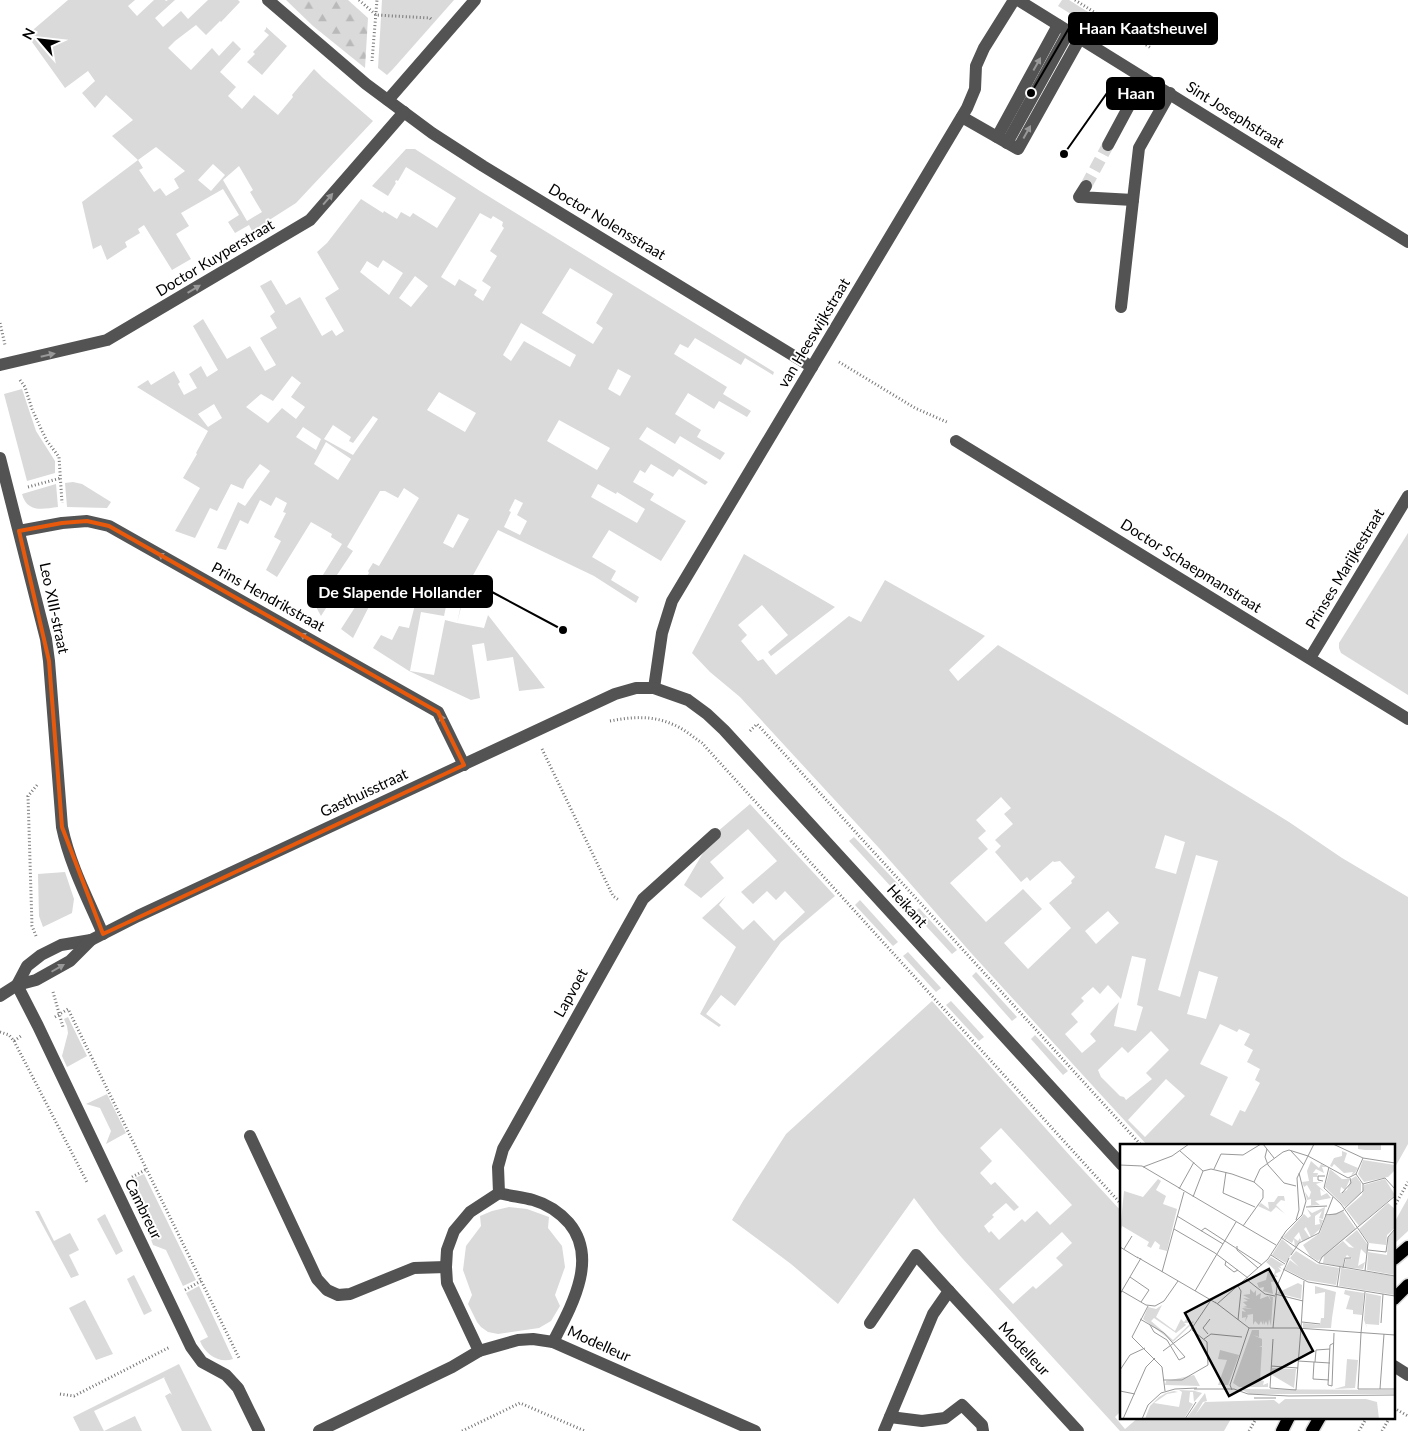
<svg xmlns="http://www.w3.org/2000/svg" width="1408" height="1431" viewBox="0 0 1408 1431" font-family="Lato,sans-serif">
	<defs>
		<pattern id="forest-firs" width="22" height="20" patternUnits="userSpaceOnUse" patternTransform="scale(1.25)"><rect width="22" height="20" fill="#dadada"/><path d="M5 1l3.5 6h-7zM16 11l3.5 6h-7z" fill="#b9b9b9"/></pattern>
	</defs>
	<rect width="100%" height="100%" fill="#fff"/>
	<g fill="#dadada" fill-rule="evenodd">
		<path d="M 68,0 L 135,0 L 128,6 L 137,16 L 154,0 L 165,0 L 166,1 L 168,0 L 175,0 L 155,18 L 163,27 L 181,11 L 188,19 L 208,0 L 238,0 L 240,2 L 221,22 L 220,21 L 206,35 L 196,25 L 175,41 L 168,48 L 191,70 L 212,48 L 219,56 L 233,41 L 241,49 L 220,72 L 236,87 L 228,96 L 242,109 L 254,95 L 278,115 L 293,97 L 292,95 L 314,69 L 323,78 L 373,121 L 296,203 L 252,231 L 249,225 L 235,233 L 228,222 L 239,215 L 223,189 L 181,213 L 189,226 L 176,234 L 191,259 L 172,270 L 144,225 L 138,229 L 140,233 L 125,242 L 127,247 L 107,260 L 101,245 L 93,249 L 82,202 L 138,160 L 112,136 L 133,120 L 106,95 L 95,108 L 82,93 L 95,81 L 88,71 L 65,88 L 27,35 ZM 156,147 L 185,171 L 174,179 L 179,188 L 166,196 L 160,188 L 154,192 L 139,170 L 143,168 L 138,160 ZM 213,164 L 225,175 L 211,191 L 198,180 ZM 239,166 L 253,190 L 250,192 L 262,212 L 247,221 L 223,180 Z"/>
		<path d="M 382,0 L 454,0 L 393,69 L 387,75 L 378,68 Z"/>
		<path d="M 1062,0 L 1069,0 L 1123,34 L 1117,43 L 1058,6 Z"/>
		<path d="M 266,27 L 287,46 L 262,75 L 247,62 L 255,54 L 253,52 L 269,35 L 264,31 L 266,29 Z"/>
		<path d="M 406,149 L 415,149 L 480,191 L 774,372 L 773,375 L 745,358 L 741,365 L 695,338 L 688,348 L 680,344 L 674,354 L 727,387 L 723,394 L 751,411 L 747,417 L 719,401 L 714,409 L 688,393 L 675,414 L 701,430 L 697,437 L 725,453 L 720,460 L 680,436 L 675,444 L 647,427 L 639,439 L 708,482 L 705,485 L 679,469 L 673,477 L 651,464 L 645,473 L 640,470 L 633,482 L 654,494 L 650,500 L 686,521 L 661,561 L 609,530 L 592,557 L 616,571 L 611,580 L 639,597 L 636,603 L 594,576 L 498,530 L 466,588 L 457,623 L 484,628 L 488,615 L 545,688 L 519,691 L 513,657 L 487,661 L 484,643 L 472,645 L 480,698 L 471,700 L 409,671 L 373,648 L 381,635 L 392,640 L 399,626 L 409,628 L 416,601 L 381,583 L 353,638 L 341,629 L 359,601 L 351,596 L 369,573 L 368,571 L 373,563 L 379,566 L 419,498 L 404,488 L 398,498 L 385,491 L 380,491 L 347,547 L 353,551 L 335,578 L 342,583 L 321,616 L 310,596 L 342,544 L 331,537 L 332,534 L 311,522 L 277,577 L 266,570 L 281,541 L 274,537 L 286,513 L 283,512 L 287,503 L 276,497 L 271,506 L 260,500 L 248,524 L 240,520 L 226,550 L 217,548 L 238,502 L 245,506 L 270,471 L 260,464 L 247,480 L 243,489 L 231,484 L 217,511 L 210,508 L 195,538 L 175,531 L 200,488 L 183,478 L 197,454 L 196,453 L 208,431 L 137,387 L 148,380 L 151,385 L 174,371 L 180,382 L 178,384 L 184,395 L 197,388 L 189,374 L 201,366 L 207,377 L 218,370 L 193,326 L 203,319 L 227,359 L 250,346 L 265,371 L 276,365 L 260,338 L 277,328 L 270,316 L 275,312 L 260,286 L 271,280 L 286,305 L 300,297 L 322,336 L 332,330 L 336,336 L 344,331 L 325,298 L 339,289 L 317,252 L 327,243 L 361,199 L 383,213 L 384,211 L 397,219 L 401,212 L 410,217 L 413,213 L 437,228 L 456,198 L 406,167 L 398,181 L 396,180 L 395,182 L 396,183 L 388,196 L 372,186 ZM 480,213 L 491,219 L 493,216 L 503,222 L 502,226 L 504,228 L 490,251 L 497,256 L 482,281 L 491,287 L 483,301 L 474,295 L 477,290 L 459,279 L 455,286 L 441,277 ZM 383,260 L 403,273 L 389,295 L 360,272 L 367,261 L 378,268 ZM 570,268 L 613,294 L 596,323 L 603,328 L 593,344 L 542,313 ZM 415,276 L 428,286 L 411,307 L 399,298 ZM 521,323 L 576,355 L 570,367 L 524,341 L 511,361 L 503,355 ZM 618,369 L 631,376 L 620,396 L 608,389 ZM 292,376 L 301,383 L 291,397 L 305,407 L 296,419 L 282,408 L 268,423 L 246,407 L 261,394 L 273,401 ZM 439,392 L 476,413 L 465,432 L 427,410 ZM 214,404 L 222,418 L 208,427 L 198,414 ZM 373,416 L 378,419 L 353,455 L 324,439 L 333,425 L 351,437 L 349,441 L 353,443 ZM 559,420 L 610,448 L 597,470 L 547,441 ZM 303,427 L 321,439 L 316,450 L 296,437 ZM 326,442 L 351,459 L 338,480 L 314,464 ZM 598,484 L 616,494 L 617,492 L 645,509 L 637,523 L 591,497 ZM 515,499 L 523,503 L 517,515 L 527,521 L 520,535 L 504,527 L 511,512 L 509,511 ZM 458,514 L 469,519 L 453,548 L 443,543 ZM 448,597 L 462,600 L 457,623 L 445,620 L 434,675 L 410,671 L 421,612 L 444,616 Z"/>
		<path d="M 22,389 L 36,431 L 55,461 L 55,473 L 27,481 L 4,394 Z"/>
		<path d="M 73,482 L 82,484 L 111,502 L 107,508 L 67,507 L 65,483 Z"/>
		<path d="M 56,484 L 58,507 C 43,509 27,513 22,494 Z"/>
		<path d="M 1408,533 L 1408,695 L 1341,653 L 1339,648 L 1339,643 Z"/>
		<path d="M 744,554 L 835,607 L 771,656 L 768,652 L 788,635 L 762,605 L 738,625 L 747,635 L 741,641 L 758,661 L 763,659 L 776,675 L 849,616 L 861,622 L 885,580 L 985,636 L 949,670 L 958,681 L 998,645 L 1113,714 L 1289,822 L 1342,858 L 1408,897 L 1408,1144 L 1394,1169 L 1394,1145 L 1147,1145 L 972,954 L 879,848 L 740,697 L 710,672 L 692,653 ZM 1001,797 L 1011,808 L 1004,814 L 1013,824 L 995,840 L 1001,846 L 995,852 L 1021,882 L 1027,877 L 1030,881 L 1053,861 L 1054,862 L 1060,861 L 1075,877 L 1071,881 L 1072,883 L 1049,903 L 1071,928 L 1028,969 L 1004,943 L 1042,909 L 1023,889 L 986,922 L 950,883 L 988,849 L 978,838 L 986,831 L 976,820 ZM 1165,835 L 1185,842 L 1176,874 L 1155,868 ZM 1196,855 L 1218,861 L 1180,997 L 1158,990 ZM 1108,911 L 1119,923 L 1096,944 L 1085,931 ZM 1132,956 L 1146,959 L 1137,1005 L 1143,1007 L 1136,1031 L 1114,1026 L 1119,1002 L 1090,1034 L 1096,1041 L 1082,1053 L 1065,1034 L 1078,1022 L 1071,1014 L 1084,1001 L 1081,998 L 1093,987 L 1100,994 L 1108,985 L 1121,999 ZM 1199,971 L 1218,977 L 1206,1019 L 1187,1014 ZM 1220,1024 L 1237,1032 L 1239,1029 L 1250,1034 L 1244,1045 L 1253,1050 L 1247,1062 L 1260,1069 L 1255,1080 L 1260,1083 L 1245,1112 L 1240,1110 L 1232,1126 L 1210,1115 L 1228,1077 L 1200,1064 ZM 1151,1031 L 1169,1050 L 1146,1073 L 1152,1079 L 1126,1100 L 1124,1097 L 1120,1096 L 1101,1077 L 1098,1070 L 1122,1047 L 1128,1053 ZM 1166,1079 L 1185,1096 L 1145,1137 L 1128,1120 Z"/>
		<path d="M 750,804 L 835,896 L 781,942 L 735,1006 L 721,995 L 706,1014 L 721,1025 L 719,1027 L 700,1014 L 736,947 L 702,918 L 726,896 L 719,905 L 743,930 L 754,920 L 774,941 L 805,912 L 785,891 L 776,900 L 767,891 L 753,904 L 741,892 L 777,861 L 748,829 L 710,862 L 724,878 L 701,898 L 684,885 L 703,853 L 720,837 L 717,832 Z"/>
		<path d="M 854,837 L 899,885 L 894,890 L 849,841 Z"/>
		<path d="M 65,872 L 74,899 L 72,913 L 43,927 L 39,916 L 38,874 Z"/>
		<path d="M 860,900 L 898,942 L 893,946 L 855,905 Z"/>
		<path d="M 919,908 L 957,950 L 952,954 L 914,913 Z"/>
		<path d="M 908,952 L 941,988 L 936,992 L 903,956 Z"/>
		<path d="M 976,972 L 1017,1017 L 1012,1021 L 972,976 Z"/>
		<path d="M 932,1001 L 1072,1158 L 1122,1212 L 1122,1410 L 1115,1417 L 1125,1429 L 1139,1417 L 1232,1417 L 1224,1431 L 1120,1431 L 962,1258 L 939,1231 L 914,1198 L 838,1304 L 791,1264 L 732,1220 L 743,1201 L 786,1134 ZM 1001,1128 L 1072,1205 L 1050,1225 L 1037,1211 L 1025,1222 L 1022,1219 L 999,1240 L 991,1231 L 989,1233 L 984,1226 L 994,1217 L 992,1215 L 1006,1203 L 1014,1211 L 1019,1207 L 995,1182 L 991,1185 L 980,1173 L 992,1161 L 980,1148 ZM 1062,1232 L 1072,1243 L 1056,1258 L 1063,1265 L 1036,1289 L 1033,1286 L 1013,1304 L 999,1289 Z"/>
		<path d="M 951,1001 L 984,1037 L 979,1041 L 946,1005 Z"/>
		<path d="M 68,1017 L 87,1056 L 67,1067 L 62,1056 L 68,1033 L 67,1026 L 64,1019 Z"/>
		<path d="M 1035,1035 L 1068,1071 L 1063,1075 L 1031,1039 Z"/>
		<path d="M 107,1094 L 126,1133 L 106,1144 L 111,1131 L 100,1108 L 86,1104 Z"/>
		<path d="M 144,1174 L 196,1280 L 183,1286 L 166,1250 L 153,1245 L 149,1234 L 155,1224 L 133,1179 Z"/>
		<path d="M 1408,1198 L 1408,1231 L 1394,1244 L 1394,1223 Z"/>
		<path d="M 509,1207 L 527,1209 L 549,1217 L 548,1228 L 562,1246 L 565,1267 L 555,1295 L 560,1306 L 551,1321 L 539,1328 L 498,1334 L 488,1332 L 481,1327 L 477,1322 L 468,1304 L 472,1295 L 463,1270 L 466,1246 L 481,1226 L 480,1216 L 492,1211 Z"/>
		<path d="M 35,1211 L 39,1211 L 54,1241 L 70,1233 L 79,1250 L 69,1255 L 79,1275 L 71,1278 Z"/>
		<path d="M 105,1214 L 123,1251 L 116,1255 L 97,1219 Z"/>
		<path d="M 134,1275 L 152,1311 L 144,1315 L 127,1279 Z"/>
		<path d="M 199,1286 L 233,1359 C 219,1364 205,1354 200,1341 L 208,1337 L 186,1293 Z"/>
		<path d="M 85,1300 L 113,1354 L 96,1360 L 69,1308 Z"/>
		<path d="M 179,1364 L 212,1431 L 182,1431 L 165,1396 L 170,1393 L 172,1395 L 164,1378 L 165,1377 L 94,1411 L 104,1431 L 135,1416 L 142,1431 L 80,1431 L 73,1417 Z"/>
	</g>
	<path fill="url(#forest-firs)" d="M 286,0 L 348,0 L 368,18 L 365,68 L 313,26 Z"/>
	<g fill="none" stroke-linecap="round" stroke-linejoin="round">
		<path stroke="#d9d9d9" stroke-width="12" stroke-dasharray="12 6" stroke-linecap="butt" d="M 1086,186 L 1108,145"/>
		<g stroke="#dbdbdb" stroke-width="15">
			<g id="major">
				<path d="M 1394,1259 L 1408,1247"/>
				<path d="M 1394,1299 L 1408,1285"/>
				<path d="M 1282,1431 L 1289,1417"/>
				<path d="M 1312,1431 L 1320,1417"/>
			</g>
		</g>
		<g stroke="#757575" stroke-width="3" stroke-dasharray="1 2.5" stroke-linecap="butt">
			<path d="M 359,0 L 376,15 L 430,18 L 432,20"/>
			<path d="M 1075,0 L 1151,48"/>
			<path d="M 372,61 L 377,0"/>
			<path d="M 0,323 L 5,345"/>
			<path d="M 839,362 L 915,408 L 949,423"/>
			<path d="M 20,380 L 25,387 L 32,409 L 42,431 L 47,441 L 59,457 L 62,503"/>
			<path d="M 28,487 L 61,478"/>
			<path d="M 610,721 C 631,717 651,715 672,724 C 683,728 693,737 702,743 L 1122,1205"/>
			<path d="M 750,731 L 757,724 L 1141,1145"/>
			<path d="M 542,749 L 613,896 L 619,900"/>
			<path d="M 36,936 L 32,926 L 28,796 L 38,784"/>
			<path d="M 53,992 L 63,1027"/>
			<path d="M 55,1017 L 68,1009 L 239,1358"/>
			<path d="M 0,1032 L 9,1035 L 14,1041 L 21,1036"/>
			<path d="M 14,1041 L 88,1184"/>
			<path d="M 132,1177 L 147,1169"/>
			<path d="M 1394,1207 L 1408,1182"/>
			<path d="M 185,1290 L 201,1281"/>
			<path d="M 60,1394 L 74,1396 L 170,1347"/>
			<path d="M 1394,1408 L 1408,1416"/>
			<path d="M 462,1431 L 520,1403 L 585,1431"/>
			<path d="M 1249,1431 L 1257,1417"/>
			<path d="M 1359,1431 L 1367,1417"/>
			<path d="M 1382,1431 L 1390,1417"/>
		</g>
		<g stroke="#535353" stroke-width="12">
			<path d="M 268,0 L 366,84 L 432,133 L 483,166 L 812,367"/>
			<path d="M 1018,0 L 1408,242"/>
			<path d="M 388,100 L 475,0"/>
			<path d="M 962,117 L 1018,149 L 1080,38"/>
			<path d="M 997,137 L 1058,25"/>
			<path d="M 1007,143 L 1069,31"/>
			<path d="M 1108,145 L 1144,78"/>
			<path d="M 1086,186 L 1079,197 L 1133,200 L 1139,148 L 1170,93"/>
			<path d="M 1121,307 L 1133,200"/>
			<path d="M 0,365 L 107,340 L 310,220 L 404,112"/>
			<path d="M 956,441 L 1408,719"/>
			<path d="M 0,458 L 46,639 L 49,661 L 62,827 C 70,865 88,899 103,934"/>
			<path d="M 19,531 L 62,523 L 87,521 L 109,526 L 438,712 L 464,765"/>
			<path d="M 1310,658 L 1408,496"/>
			<path d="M 654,688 L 662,633 L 672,601 L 967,108 L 975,89 L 976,66 L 984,48 L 1014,0"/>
			<path d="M 17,985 L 27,966 L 41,955 L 61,945 L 91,940 L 138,916 L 615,694 L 636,688 L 654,688 L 688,700 L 707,714 L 724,730 L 1122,1165"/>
			<path d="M 17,985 L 38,1026 L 191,1347 L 202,1362 L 226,1375 L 238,1388 L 259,1431"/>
			<path d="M 0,996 L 17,985 L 36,980 L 70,961 L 91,940"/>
			<path d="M 250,1136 L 317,1279 L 327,1290 L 338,1295 L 350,1294 L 414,1268 L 446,1267"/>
			<path d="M 499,1193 C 510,1196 522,1197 533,1200 C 547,1204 560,1213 569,1223 C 599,1259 571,1307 553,1342"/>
			<path d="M 870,1323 L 916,1255 L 949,1291"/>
			<path d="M 479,1351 L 447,1283 L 446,1267 L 447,1250 L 454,1231 L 470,1212 L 499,1193 L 498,1167 L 503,1149 L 643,899 L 715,834"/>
			<path d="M 1394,1366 L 1408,1375"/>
			<path d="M 890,1417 L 922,1421 L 945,1418 L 962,1405 L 982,1425 L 983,1431"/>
			<path d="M 319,1431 L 452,1367 L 479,1351 L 518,1340 L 533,1339 L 553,1342 L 755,1431"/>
			<path d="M 884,1431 L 933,1314 L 949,1291 L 1078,1431"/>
		</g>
		<use href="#major" stroke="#000" stroke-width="12"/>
	</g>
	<defs><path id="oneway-solid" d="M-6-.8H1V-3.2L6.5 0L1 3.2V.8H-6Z" transform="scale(1.25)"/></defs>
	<g fill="#989898">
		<use href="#oneway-solid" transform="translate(1037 64) rotate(-61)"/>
		<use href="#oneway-solid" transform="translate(1027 132) rotate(-61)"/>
		<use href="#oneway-solid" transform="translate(328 199) rotate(-49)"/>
		<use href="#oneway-solid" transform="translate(194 289) rotate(-31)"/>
		<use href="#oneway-solid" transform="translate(48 355) rotate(-13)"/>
		<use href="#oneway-solid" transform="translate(164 557) rotate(-151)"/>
		<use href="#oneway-solid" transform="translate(306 637) rotate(-151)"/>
		<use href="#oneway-solid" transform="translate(443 721) rotate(-116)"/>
		<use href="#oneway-solid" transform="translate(58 968) rotate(-30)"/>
	</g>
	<path fill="none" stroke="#e8590c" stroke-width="4" stroke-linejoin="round" d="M 87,521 L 109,526 L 438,712 L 464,765 L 103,934 L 62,827 L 49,661 L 19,531 L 62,523 Z"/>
	<g text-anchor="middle" stroke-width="4" stroke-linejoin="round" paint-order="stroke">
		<g font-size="15" fill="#000" stroke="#fff">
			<text transform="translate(1235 115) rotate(32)" y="5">Sint Josephstraat</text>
			<text transform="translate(607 222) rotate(31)" y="5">Doctor Nolensstraat</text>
			<text transform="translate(215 258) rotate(-31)" y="5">Doctor Kuyperstraat</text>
			<text transform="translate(814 333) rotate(-59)" y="5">van Heeswijkstraat</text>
			<text transform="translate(1191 566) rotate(32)" y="5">Doctor Schaepmanstraat</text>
			<text transform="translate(1345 569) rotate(-59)" y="5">Prinses Marijkestraat</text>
			<text transform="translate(268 597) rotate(29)" y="5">Prins Hendrikstraat</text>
			<text transform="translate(54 608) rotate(78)" y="5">Leo XIII-straat</text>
			<text transform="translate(364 793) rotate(-25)" y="5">Gasthuisstraat</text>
			<text transform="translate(907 906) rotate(48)" y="5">Heikant</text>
			<text transform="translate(571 993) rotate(-61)" y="5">Lapvoet</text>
			<text transform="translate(143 1209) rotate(64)" y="5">Cambreur</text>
			<text transform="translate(599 1344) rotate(24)" y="5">Modelleur</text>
			<text transform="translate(1024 1349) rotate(47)" y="5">Modelleur</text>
		</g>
	</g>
	<g transform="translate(1120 1144)">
		<rect width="275" height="275" fill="#fff"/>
		<path d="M 238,0 L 261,0 L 261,6 L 270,5 L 261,6 L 245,6 L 238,5 ZM 222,7 L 227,9 L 224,18 L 238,24 L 235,29 L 231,32 L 233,28 L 224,29 L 214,20 L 212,23 L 210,22 L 214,14 L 222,12 ZM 243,16 L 275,21 L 275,26 L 268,33 L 244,38 L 238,30 ZM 191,17 L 199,24 L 201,20 L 207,23 L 202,23 L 204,29 L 196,25 L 193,29 L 198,29 L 197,33 L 193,33 L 193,38 L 202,38 L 196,40 L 206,49 L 200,45 L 201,52 L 207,49 L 211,54 L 195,57 L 200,61 L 188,62 L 191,61 L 191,55 L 187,56 L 185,48 L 189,54 L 191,48 L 187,41 L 184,43 L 182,38 L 189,37 L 187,27 ZM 210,25 L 222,35 L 230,35 L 225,46 L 221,43 L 220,49 L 227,46 L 231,35 L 236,32 L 241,39 L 241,49 L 225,63 L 205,43 ZM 265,35 L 275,51 L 239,82 L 226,65 L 242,51 L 244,41 ZM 268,59 L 275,65 L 275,84 L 267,91 L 266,101 L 249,99 L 239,85 ZM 205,63 L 203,75 L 199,74 L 202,67 L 195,72 L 195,81 L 200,80 L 199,75 L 203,76 L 200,85 L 191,93 L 186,83 L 184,85 L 190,94 L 182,97 L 179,88 L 174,94 L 178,97 L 180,94 L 181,97 L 175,103 L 174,95 L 172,99 L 163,93 L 184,70 L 188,74 L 191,72 L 187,65 L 192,69 ZM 223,67 L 236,85 L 198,117 L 190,112 L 183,101 L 200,89 L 206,72 ZM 237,86 L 248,101 L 246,110 L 241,105 L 240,110 L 238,122 L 245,118 L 243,125 L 224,123 L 226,114 L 232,115 L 227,111 L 224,115 L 223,123 L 203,119 L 204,112 L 223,97 L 229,103 L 234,104 L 225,96 ZM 275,86 L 275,131 L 247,126 L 248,108 L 267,111 L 268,93 ZM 162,95 L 174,106 L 166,119 L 152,111 ZM 176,107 L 197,120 L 219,124 L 216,141 L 186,136 L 165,125 L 170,116 L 179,123 L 170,114 ZM 151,113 L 164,121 L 160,122 L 162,125 L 158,123 L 161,127 L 155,130 L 158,133 L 152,133 L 157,137 L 151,138 L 153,150 L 143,147 L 144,143 L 139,144 L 137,139 L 146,136 L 148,127 L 154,131 L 155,126 L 146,118 ZM 221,124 L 275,132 L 275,151 L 219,142 ZM 178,139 L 182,141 L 181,155 L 157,149 ZM 130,145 L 134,149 L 136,146 L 136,152 L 141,149 L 140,155 L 148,152 L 151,157 L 149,152 L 153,153 L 151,182 L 149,175 L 148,182 L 146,177 L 144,181 L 143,176 L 143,181 L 141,177 L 139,181 L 135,177 L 133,181 L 133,170 L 127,171 L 128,172 L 125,178 L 126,173 L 122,174 L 122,167 L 126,168 L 122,164 L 133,165 L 123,163 L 127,162 L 123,158 L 128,157 L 123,154 L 130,155 L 123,151 L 130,150 ZM 225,146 L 244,149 L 242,171 L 233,170 L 233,166 L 226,165 L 230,152 L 224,150 ZM 246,149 L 261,152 L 259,181 L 246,180 L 247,184 L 244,176 ZM 42,161 L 36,173 L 55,187 L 61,175 L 64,178 L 68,173 L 74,178 L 53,198 L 23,175 L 28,163 L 36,165 ZM 34,174 L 56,189 L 66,181 L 64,179 L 68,179 L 69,174 L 73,177 L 53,196 L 31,177 ZM 201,174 L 212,174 L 211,184 L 183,184 L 183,179 L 200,181 ZM 132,186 L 139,186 L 139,193 L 133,191 L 142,195 L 142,202 L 139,202 L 142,203 L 140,236 L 144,237 L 143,241 L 148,239 L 148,243 L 119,243 L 113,239 ZM 100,206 L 119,211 L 108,241 L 98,241 L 107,216 L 98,215 ZM 227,215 L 238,216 L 235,244 L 214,245 L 225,242 ZM 152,224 L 176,225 L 174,244 L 152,231 ZM 74,231 L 80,242 L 45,241 L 46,237 ZM 120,245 L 275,246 L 275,250 L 130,250 ZM 59,246 L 82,247 L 75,247 L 82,249 L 74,258 L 73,248 L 70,248 L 69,258 L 73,260 L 64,275 L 25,275 L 30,262 L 39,253 L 46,249 L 54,247 L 58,248 L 47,250 L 34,259 L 59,263 L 62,248 Z" fill="#dadada" fill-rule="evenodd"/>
		<path d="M 158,52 L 164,52 L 165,57 L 161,56 L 156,61 L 165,70 L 156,63 L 151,68 L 138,62 L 141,59 L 149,65 L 148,58 L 154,58 ZM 85,249 L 87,257 L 83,258 L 73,275 L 66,275 Z" fill="#dadada"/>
		<path d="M 195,142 L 216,148 L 212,174 L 204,174 L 205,148 L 195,150 Z" fill="#dadada"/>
		<path d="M 38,35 L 41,37 L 36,46 L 46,52 L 43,60 L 57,65 L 47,107 L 39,105 L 40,101 L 35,97 L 31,104 L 27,102 L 29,98 L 2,82 L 0,88 L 4,47 L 23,53 ZM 165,255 L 246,255 L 257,258 L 259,275 L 72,275 L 85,258 L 154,256 L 159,260 Z" fill="#dadada"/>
		<path fill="none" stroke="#999" stroke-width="1" d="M 143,0 L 154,14M 213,0 L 243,14 L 275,19M 147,5 L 145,13 L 148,21 L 164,39 L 176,42M 60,7 L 83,27M 171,7 L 184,21M 188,12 L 228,34 L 236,30 L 243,14M 0,21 L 22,22 L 156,101M 23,23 L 52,12 L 69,0M 209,23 L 204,44 L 221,60 L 248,99 L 245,127M 94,25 L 101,10 L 123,11 L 141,0M 83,27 L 91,25 L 112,30 L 134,38 L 143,46 L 143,54 L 123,82M 106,28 L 103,49 L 135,63M 203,37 L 198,36 L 198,32 L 205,32M 134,38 L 140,25 L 163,8 L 169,6 L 188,12M 243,40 L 265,34 L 275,45M 59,45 L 74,18M 222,49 L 231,39 L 230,34M 73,53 L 83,27M 186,63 L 207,62M 224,65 L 243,47 L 243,40 L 236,30M 205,71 L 216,70 L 224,66M 57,72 L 103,100M 176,76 L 179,66 L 177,34 L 194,0M 54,85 L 95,109 L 128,134M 81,87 L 85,84 L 142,121M 161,93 L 199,119 L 275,132M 117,102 L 117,106 L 138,124M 0,103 L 18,114M 4,105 L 12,92M 248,106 L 266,108 L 268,93 L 275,85M 151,111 L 165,120M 171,111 L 179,99 L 199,89 L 213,53M 17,113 L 96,159M 106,117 L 105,121 L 114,128 L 118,126M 199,119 L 202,113 L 275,52M 223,124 L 225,114 L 231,114M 163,125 L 188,138 L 275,152M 42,128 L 64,48M 10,133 L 29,146 L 21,158M 126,135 L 145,150 L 155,152M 118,142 L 121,147 L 118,176M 217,143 L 220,123M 2,147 L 26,161 L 35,162 L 44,157 L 58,137M 75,147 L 116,78M 0,150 L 21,114M 155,150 L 183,157M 95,158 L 129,184M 97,160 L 148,115 L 166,87 L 182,71 L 186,57 L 179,29M 28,162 L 12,193 L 42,223 L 45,247M 20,175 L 44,189 L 65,213 L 59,216 L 47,196 L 34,188 L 30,181M 182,178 L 200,180M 261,179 L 263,150M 129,184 L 177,184 L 275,191M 153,184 L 157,142 L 169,114M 181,184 L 184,137M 241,189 L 238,245 L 275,245M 241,189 L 245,148M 88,190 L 83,184 L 90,175M 84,195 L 91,190 L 122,193M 153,195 L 150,244 L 176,246 L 181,184M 43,207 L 70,187 L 91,156M 178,217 L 210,219M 194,218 L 193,235 L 209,236M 195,218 L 196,206 L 210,205M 151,222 L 178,224M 0,226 L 10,211 L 25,204M 43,236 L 62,236 L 88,221 L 87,198 L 72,186M 212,242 L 214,189M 212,242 L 208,241 L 210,201 L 214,199M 74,245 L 114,245 L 128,250 L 169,252 L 275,251M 260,245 L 264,190M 112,246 L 110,241 L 129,184M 0,247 L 15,250M 134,254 L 156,254M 3,275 L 26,223 L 35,214M 22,275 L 28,261 L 41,249 L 55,245 L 77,244M 65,275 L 76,258"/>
		<path fill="#000" fill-opacity="0.15" stroke="#000" stroke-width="2.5" d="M 149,125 L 193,207 L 109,252 L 65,169 Z"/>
		<rect width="275" height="275" fill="none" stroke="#000" stroke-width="2.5"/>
	</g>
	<path fill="none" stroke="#000" stroke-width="2" d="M1031 93L1069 28M1064 154L1107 93M563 630L492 592"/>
	<g fill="#000" stroke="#fff" stroke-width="2">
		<circle cx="1031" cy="93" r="5"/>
		<circle cx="1064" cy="154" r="5"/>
		<circle cx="563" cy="630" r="5"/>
	</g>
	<g fill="#000" stroke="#000" stroke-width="2">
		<rect x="1069" y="13" width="148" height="31" rx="5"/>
		<rect x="1107" y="78" width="57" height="31" rx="5"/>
		<rect x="308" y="576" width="184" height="31" rx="5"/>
	</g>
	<g font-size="16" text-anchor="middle" font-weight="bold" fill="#fff">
		<text x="1143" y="34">Haan Kaatsheuvel</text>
		<text x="1136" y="99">Haan</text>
		<text x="400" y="598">De Slapende Hollander</text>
	</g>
	<g transform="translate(40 40) rotate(298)" stroke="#ffffff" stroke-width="4" paint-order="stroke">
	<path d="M0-4L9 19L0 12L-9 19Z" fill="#000000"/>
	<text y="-8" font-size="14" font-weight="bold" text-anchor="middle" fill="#000000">N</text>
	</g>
</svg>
